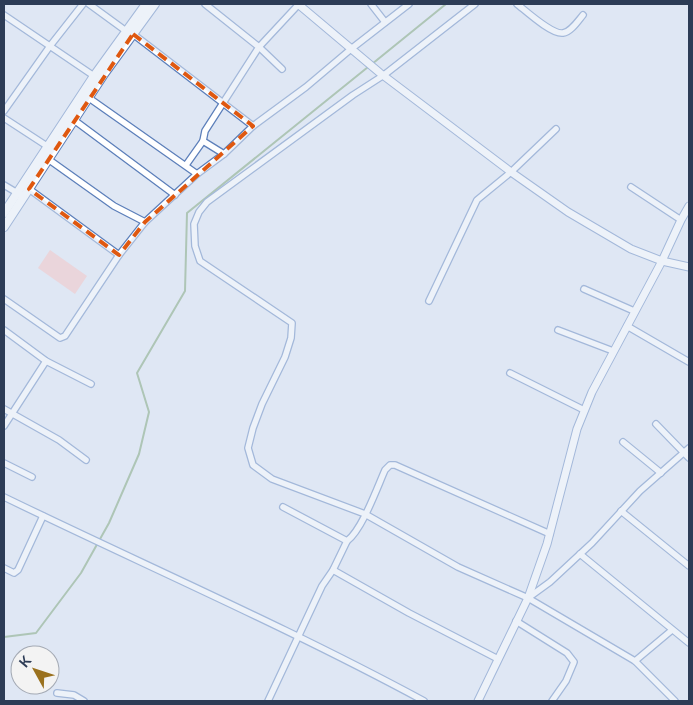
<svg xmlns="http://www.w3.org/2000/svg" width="693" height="705" viewBox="0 0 693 705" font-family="Lato,sans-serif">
	<rect width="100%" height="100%" fill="#dfe7f4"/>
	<path fill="#f9bebd" d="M 50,250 L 87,276 L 75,294 L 38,268 Z"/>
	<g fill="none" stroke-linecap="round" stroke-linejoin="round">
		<g stroke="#739c6a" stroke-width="2">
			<path d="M 372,64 L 446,4"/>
			<path d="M 4,637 L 36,633 L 81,573 L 109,523 L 139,454 L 149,412 L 137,373 L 185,291 L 187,213 L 368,67"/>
		</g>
		<g stroke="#5c7fba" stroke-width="8">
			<g id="minor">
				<path d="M 89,4 L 126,31"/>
				<path d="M 205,4 L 259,47 L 282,69"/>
				<path d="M 371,4 L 385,22"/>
				<path d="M 475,4 L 384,75 L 353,95 L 207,202 L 199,212 L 194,224 L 195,246 L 200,261 L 292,323 L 291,338 L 285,357 L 262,404 L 253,428 L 248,448 L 253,465 L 272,479 L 365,514 L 458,567 L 528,598 L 635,661 L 675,701"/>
				<path d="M 517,4 C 526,11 552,35 563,33 C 571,32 578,21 583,15"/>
				<path d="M 4,15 L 94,76"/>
				<path d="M 133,34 L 253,126"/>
				<path d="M 89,98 L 197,174"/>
				<path d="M 4,111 L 50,46 L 83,4"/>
				<path d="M 4,118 L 50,148"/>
				<path d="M 74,120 L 175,195"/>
				<path d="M 203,141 L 224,154"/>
				<path d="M 48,159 L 114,206 L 145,222"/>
				<path d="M 186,165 L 203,141 L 205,131 L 259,47 L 299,4"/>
				<path d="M 4,185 L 19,194"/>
				<path d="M 631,187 L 681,220"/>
				<path d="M 29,189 L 119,255"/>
				<path d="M 584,289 L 634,311"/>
				<path d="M 4,299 L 60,338 L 65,336 L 119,255 L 145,222 L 197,174 L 224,154 L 253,126 L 306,87 L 351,49 L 409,4"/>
				<path d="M 429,301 L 477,200 L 511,172 L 556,129"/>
				<path d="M 627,326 L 689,362"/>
				<path d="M 4,330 L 46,361 L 91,384"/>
				<path d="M 558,330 L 613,351"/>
				<path d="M 510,373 L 584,410"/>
				<path d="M 4,409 L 59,440 L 86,460"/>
				<path d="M 656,424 L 689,458"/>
				<path d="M 4,426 L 46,361"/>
				<path d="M 623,442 L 661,473"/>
				<path d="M 4,463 L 32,477"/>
				<path d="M 4,497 C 144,565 287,627 424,701"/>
				<path d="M 283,507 L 347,541"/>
				<path d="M 621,511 L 689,566"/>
				<path d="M 580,554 L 689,643"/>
				<path d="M 4,568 L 14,573 L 18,570 L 43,516"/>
				<path d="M 333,570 L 409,613 L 498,659"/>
				<path d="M 528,598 L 550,582 L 592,543 L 640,491 L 689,448"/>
				<path d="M 516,621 L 567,653 L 574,662 L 566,681 L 552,701"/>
				<path d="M 635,661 L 672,630"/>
				<path d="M 57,693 L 74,695 L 84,701"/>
				<path d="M 268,701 L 322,586 L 333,570 L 347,541 C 362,530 377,488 385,470 L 390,465 L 395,465 L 550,534"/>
			</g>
		</g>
		<g stroke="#5c7fba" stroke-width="9">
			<g id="tertiary">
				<path d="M 298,4 L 380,73 L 511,172 L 568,212 L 631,249 L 662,261 L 689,267"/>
				<path d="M 478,701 L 528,598 L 547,544 L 577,429 L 592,392 L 662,261 L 681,220 L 689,206"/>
			</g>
		</g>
		<g stroke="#5c7fba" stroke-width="10">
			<g id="secondary">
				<path d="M 4,213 L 94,76 L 146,4"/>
				<path d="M 4,227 L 104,74 L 155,4"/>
			</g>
		</g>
		<use href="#minor" stroke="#fff" stroke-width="5.5"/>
		<use href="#tertiary" stroke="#fff" stroke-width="7"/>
		<use href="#secondary" stroke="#fff" stroke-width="8"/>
	</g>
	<path d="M0 0H693V705H0ZM 133,34 L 253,126 L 145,222 L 119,255 L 29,189 Z" fill="#dfe7f4" fill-opacity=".55" fill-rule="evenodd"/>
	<path fill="none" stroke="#df5810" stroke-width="4" stroke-dasharray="10 6" stroke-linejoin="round" d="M 133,34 L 253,126 L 145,222 L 119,255 L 29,189 Z"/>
	<rect width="693" height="705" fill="none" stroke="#2d3c56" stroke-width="10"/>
	<g transform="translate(35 670) rotate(310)"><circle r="24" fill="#f3f3f3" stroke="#a4aab4"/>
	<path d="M0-4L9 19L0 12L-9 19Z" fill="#9a711e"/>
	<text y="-8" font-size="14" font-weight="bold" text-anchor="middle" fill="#2d3c56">K</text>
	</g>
</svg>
